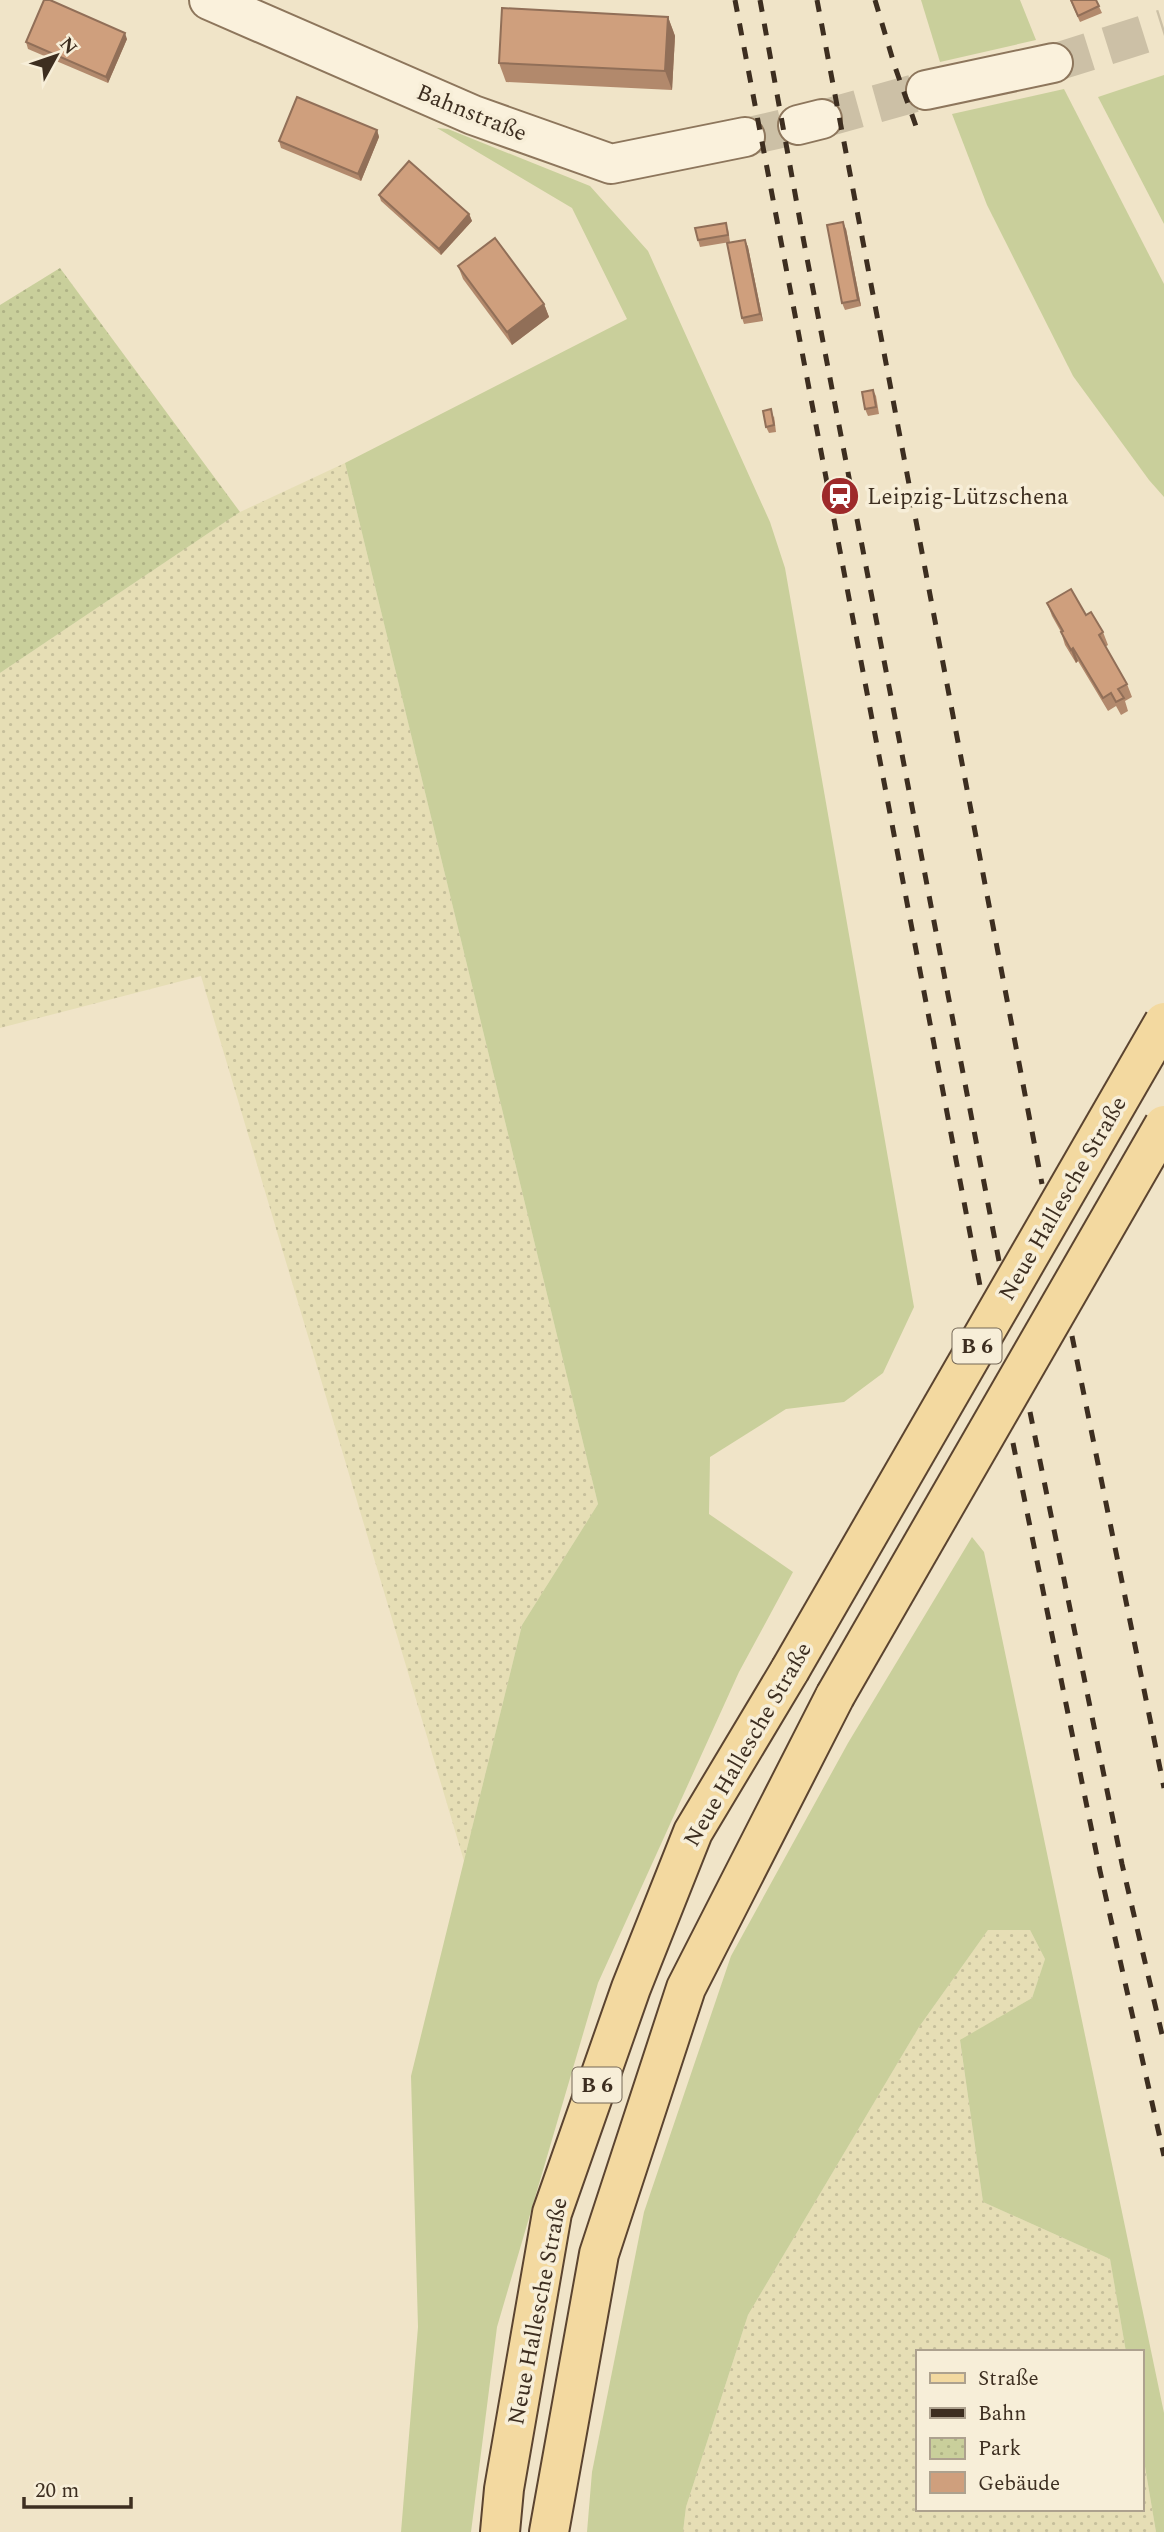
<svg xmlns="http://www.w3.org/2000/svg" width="1164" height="2532" viewBox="0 0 1164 2532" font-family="Spectral,serif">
	<defs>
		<pattern id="farmland-dots" width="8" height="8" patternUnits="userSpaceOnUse" patternTransform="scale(1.75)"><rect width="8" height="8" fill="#e6deb5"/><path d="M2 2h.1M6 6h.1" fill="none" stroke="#c6bf9b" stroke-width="1.8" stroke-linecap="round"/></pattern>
		<pattern id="park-dots" width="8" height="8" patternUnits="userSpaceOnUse" patternTransform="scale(1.75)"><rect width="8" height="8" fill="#c9cf9b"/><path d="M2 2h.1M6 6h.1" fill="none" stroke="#aeb285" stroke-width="1.8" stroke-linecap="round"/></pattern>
	</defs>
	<rect width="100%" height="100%" fill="#f0e4c8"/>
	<g fill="url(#farmland-dots)">
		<path d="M 345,463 L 598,1504 L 522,1625 L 464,1861 L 201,976 L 0,1028 L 0,673 L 240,512 Z"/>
		<path d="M 988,1930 L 1030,1930 L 1045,1959 L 1032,1998 L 960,2041 L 983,2202 L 1110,2259 L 1126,2352 L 917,2352 L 917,2509 L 1141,2509 L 1141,2443 L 1156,2532 L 683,2532 L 686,2507 L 748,2315 L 919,2027 Z"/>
	</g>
	<g fill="#c9cf9b">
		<path d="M 921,0 L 1020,0 L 1036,40 L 940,62 Z"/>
		<path d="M 1164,75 L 1164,224 L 1098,97 Z"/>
		<path d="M 1064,89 L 1164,284 L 1164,497 L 1149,480 L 1073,376 L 987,205 L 952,114 Z"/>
		<path d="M 437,128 L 448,129 L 590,186 L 648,251 L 770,522 L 785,568 L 914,1307 L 883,1373 L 844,1402 L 786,1409 L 710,1457 L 709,1514 L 793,1572 L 739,1672 L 598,1983 L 497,2327 L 471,2532 L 401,2532 L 418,2327 L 411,2076 L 522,1625 L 598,1504 L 345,463 L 627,319 L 572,208 Z"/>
		<path d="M 972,1537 L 984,1552 L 1164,2413 L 1164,2532 L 1156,2532 L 1141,2443 L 1141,2352 L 1126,2352 L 1110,2259 L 983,2202 L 960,2040 L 1032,1998 L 1045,1959 L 1030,1930 L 988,1930 L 919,2027 L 748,2315 L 686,2507 L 683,2532 L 587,2532 L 592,2472 L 644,2212 L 731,1956 L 848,1743 Z"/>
	</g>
	<path fill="url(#park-dots)" d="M 60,268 L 240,512 L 0,673 L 0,305 Z"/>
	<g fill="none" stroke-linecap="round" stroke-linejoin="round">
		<g stroke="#ccc0a6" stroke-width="38" stroke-dasharray="38 19" stroke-linecap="butt">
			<path d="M 1053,63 L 1164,28"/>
			<path d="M 822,119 L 926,90"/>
			<path d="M 745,137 L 798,125"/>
		</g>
		<g stroke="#8d765c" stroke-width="42">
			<g id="street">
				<path d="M 209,0 L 473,115 L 611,164 L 745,137"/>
				<path d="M 926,90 L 1053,63"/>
				<path d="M 798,125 L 822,119"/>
			</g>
		</g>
		<g stroke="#5b4430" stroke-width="42">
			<g id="primary">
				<path d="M 500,2532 L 504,2489 L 552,2213 L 631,1988 L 693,1832 L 790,1670"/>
				<path d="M 549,2532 L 599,2254 L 686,1988 L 835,1696"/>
			</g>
		</g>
		<use href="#street" stroke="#faf1dc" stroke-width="38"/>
		<use href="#primary" stroke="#f3d9a0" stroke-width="38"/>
		<g stroke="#3d2e20" stroke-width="5" stroke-dasharray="12 12" stroke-linecap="butt">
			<path d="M 735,0 L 981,1291"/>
			<path d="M 760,0 L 802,232 L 999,1261"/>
			<path d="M 817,0 L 1042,1184"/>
			<path d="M 875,0 L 895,67 L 917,129"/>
			<path d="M 1072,1336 L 1164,1788"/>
			<path d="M 1030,1412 L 1122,1864 L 1164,2043"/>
			<path d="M 1013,1443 L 1100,1871 L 1164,2156"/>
		</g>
		<g stroke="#5b4430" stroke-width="42" stroke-linecap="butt">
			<g id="primary-bridge">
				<path d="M 790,1670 L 1164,1022"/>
				<path d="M 835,1696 L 1164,1125"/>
			</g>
		</g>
		<use href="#primary-bridge" stroke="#f3d9a0" stroke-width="38"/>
	</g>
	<g fill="#b2896c">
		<path d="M 1070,0 L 1096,0 L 1102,13 L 1080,22 Z"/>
		<path d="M 668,17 L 675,36 L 672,90 L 506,82 L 499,63 Z"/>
		<path d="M 127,39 L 108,83 L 28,49 L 26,42 Z"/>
		<path d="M 377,130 L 379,137 L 361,181 L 281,148 L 279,141 Z"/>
		<path d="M 379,195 L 469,214 L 472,221 L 441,255 L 381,201 Z"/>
		<path d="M 728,229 L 730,242 L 700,247 L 698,240 Z"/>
		<path d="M 846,229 L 861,306 L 845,310 L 842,303 Z"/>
		<path d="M 745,240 L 748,247 L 763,321 L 744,324 L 742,318 Z"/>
		<path d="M 458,266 L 544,304 L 549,317 L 512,345 L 463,279 Z"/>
		<path d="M 873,390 L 876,396 L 879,414 L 868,416 L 865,409 Z"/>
		<path d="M 774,416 L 776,432 L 769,433 L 766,427 Z"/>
		<path d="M 1047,603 L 1086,615 L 1103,632 L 1108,645 L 1105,647 L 1127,684 L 1132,697 L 1125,701 L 1128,711 L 1121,715 L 1116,706 L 1108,711 L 1078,661 L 1076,663 L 1065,645 L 1061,632 L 1052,616 Z"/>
	</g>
	<g fill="#916f58">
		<path d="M 668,17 L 675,36 L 672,90 L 665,71 Z"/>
		<path d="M 125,33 L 127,39 L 108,83 L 106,77 Z"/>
		<path d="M 377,130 L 379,137 L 361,181 L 358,174 Z"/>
		<path d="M 469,214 L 472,221 L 441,255 L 439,249 Z"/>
		<path d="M 843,222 L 846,229 L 861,306 L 858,300 Z"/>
		<path d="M 745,240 L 748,247 L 763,321 L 760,314 Z"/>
		<path d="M 544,304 L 549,317 L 512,345 L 507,332 Z"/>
		<path d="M 1073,648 L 1078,661 L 1076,663 L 1071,650 Z"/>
	</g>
	<g fill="#cf9f7d" stroke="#916f58" stroke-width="2">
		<path d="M 44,0 L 50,0 L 125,33 L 106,77 L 26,42 Z"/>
		<path d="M 1071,0 L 1096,0 L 1099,6 L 1078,16 Z"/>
		<path d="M 502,8 L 668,17 L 665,71 L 499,63 Z"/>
		<path d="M 297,97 L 377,130 L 358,174 L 279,141 Z"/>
		<path d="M 409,161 L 469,214 L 439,249 L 379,195 Z"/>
		<path d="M 843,222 L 858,300 L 842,303 L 827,225 Z"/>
		<path d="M 726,223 L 728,235 L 698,240 L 695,228 Z"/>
		<path d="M 495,238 L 544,304 L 507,332 L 458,266 Z"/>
		<path d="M 745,240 L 760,314 L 742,318 L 727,243 Z"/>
		<path d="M 873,390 L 876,407 L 865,409 L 862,392 Z"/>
		<path d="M 771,409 L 774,425 L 766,427 L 763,411 Z"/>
		<path d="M 1071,589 L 1086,615 L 1091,612 L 1103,632 L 1099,635 L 1127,684 L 1118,689 L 1124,698 L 1116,702 L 1111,693 L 1103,698 L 1073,648 L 1071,650 L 1061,632 L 1063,631 L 1047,603 Z"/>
	</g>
	<defs>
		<g id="station-disc" transform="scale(2.0125)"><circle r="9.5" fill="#9e2a2b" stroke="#f7eed8"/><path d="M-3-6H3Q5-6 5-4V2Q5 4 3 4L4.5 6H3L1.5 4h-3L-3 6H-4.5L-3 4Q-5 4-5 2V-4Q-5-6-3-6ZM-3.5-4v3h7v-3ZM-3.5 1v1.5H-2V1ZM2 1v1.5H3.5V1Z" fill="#fff"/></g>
	</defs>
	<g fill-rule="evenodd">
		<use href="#station-disc" x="840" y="496"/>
	</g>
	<g text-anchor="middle" stroke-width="7" stroke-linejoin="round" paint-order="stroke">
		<g fill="#f7eed8" stroke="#756857" stroke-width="2">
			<rect x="952.5" y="1328.5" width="49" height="35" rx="5"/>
			<rect x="572.5" y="2067.5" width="49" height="35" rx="5"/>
		</g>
		<g font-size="21" font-weight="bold" fill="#3d2e20">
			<text x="977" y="1353">B 6</text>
			<text x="597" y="2092">B 6</text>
		</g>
		<g font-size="23" fill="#3d2e20" stroke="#f7eed8">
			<text transform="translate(472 112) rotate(22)" y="8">Bahnstraße</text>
			<text transform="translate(1062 1198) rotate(-60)" y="8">Neue Hallesche Straße</text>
			<text transform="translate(747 1744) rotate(-60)" y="8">Neue Hallesche Straße</text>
			<text transform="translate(537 2311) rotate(-79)" y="8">Neue Hallesche Straße</text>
		</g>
		<g font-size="23" fill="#3d2e20" stroke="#f7eed8" text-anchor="start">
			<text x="867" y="504">Leipzig-Lützschena</text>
		</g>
	</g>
	<rect x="916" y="2350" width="228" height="161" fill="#f7eed8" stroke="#ada18e" stroke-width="2"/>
	<rect x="930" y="2373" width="35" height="10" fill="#f3d9a0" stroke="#ada18e" stroke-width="2"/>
	<text x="978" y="2385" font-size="21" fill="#3d2e20">Straße</text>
	<rect x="930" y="2408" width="35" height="10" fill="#3d2e20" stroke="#ada18e" stroke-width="2"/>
	<text x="978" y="2420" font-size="21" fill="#3d2e20">Bahn</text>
	<rect x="930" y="2438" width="35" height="21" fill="url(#park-dots)" stroke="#ada18e" stroke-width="2"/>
	<text x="978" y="2455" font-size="21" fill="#3d2e20">Park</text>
	<rect x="930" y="2472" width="35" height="21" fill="#cf9f7d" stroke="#ada18e" stroke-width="2"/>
	<text x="978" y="2490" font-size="21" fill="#3d2e20">Gebäude</text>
	<g transform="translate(56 56) rotate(50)" stroke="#f7eed8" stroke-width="5" paint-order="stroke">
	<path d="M0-5L12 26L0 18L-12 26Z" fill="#3d2e20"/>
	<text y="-10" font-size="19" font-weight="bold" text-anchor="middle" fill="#3d2e20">N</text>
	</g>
	<path d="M24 2497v10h107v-10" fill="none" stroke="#3d2e20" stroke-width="3.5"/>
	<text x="35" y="2497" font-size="21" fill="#3d2e20" stroke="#f7eed8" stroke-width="5" paint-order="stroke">20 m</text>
</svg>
